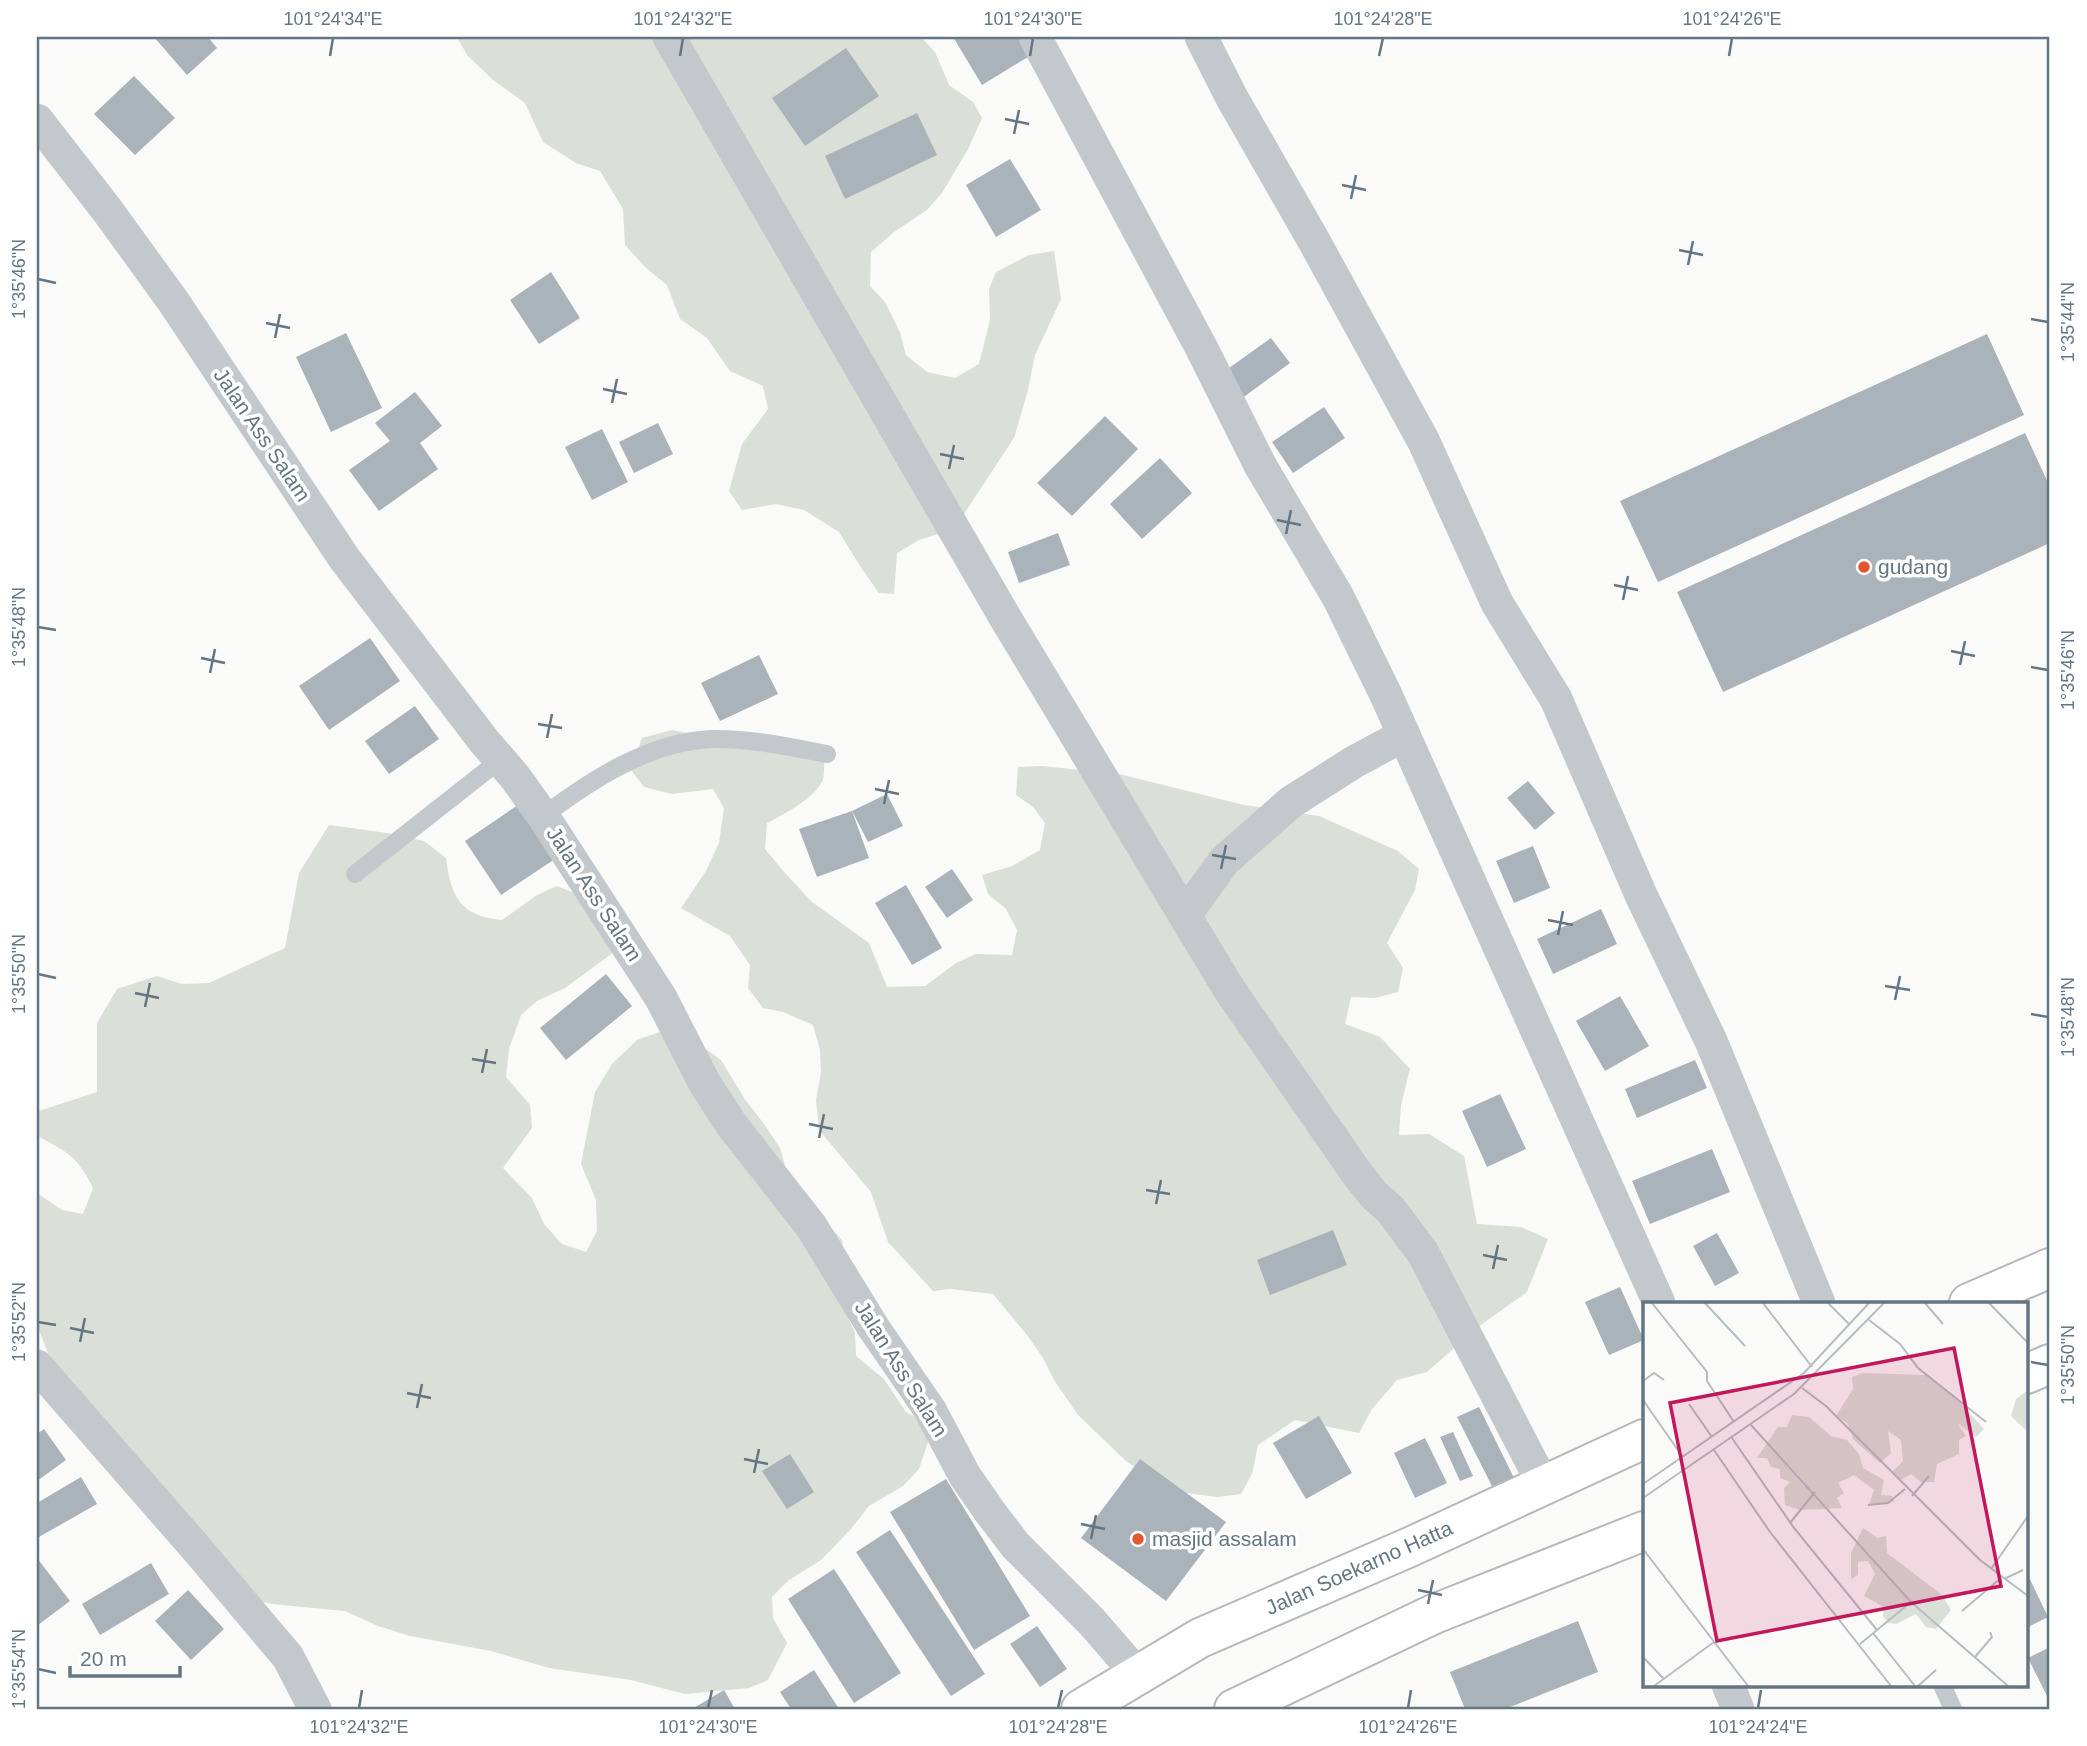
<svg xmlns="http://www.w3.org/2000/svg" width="2087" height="1746" viewBox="0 0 2087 1746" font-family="Arial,sans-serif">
	<rect width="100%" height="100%" fill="#fafaf8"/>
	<g fill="#dadfd7">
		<path d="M 457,37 L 921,37 L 935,52 L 949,85 L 973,102 L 982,118 L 968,149 L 942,193 L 927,210 L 894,232 L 871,252 L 870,286 L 885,302 L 900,332 L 906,355 L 927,372 L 955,378 L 979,364 L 990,320 L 989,289 L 996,272 L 1029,255 L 1054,251 L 1061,299 L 1035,355 L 1028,390 L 1014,438 L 954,529 L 919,540 L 897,553 L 894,594 L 879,593 L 860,566 L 839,532 L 804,510 L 776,504 L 742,510 L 729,491 L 742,444 L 768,409 L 763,386 L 730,371 L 707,338 L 680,319 L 667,285 L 646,268 L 625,245 L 623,209 L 600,171 L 576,163 L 543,142 L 525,103 L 493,80 L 467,55 Z"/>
		<path d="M 672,730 L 744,745 L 824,753 C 824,761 825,775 822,782 C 814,798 783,815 767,823 L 765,849 L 785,873 L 812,902 L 869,943 L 887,987 L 925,986 L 956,963 L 976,954 L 1012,955 L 1017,930 L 1006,909 L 988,894 L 982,875 L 1012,866 L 1040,850 L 1045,823 L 1033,807 L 1016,795 L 1018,767 L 1042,766 L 1119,774 L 1244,805 L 1319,816 L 1398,851 L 1419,869 L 1415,890 L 1387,943 L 1403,968 L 1398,992 L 1375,998 L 1351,997 L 1345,1024 L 1380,1037 L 1410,1069 L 1401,1105 L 1399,1135 L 1429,1134 L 1464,1156 L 1477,1224 L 1521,1227 L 1548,1239 L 1527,1292 L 1478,1327 L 1427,1372 L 1397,1380 L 1372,1409 L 1359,1433 L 1295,1420 L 1258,1445 L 1252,1474 L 1241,1494 L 1217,1497 L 1179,1492 L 1148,1476 L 1126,1461 L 1078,1415 L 1054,1380 L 1043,1358 L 1027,1335 L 993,1294 L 950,1289 L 933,1291 L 888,1242 L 871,1192 L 819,1130 L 816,1100 L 821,1072 L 820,1050 L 813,1025 L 783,1012 L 763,1008 L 748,988 L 750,965 L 730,936 L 681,908 L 706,871 L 719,843 L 724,808 L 713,789 L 672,794 L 644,787 L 631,770 L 642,738 Z"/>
		<path d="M 329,825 L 387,833 L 424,841 L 446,858 C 451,897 460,916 502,920 L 537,895 L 557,886 L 597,902 L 614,952 L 565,988 L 537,1001 L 521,1015 L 509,1049 L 506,1077 L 530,1105 L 532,1128 L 503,1168 L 532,1198 L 544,1224 L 562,1244 L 586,1252 L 597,1231 L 596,1200 L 581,1164 L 595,1092 L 612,1064 L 637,1040 L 665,1030 L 684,1033 L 721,1060 L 744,1098 L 764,1124 L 780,1148 L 790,1183 L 842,1240 L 847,1270 L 841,1303 L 855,1333 L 856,1356 L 884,1379 L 906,1412 L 933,1427 L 919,1469 L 903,1486 L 869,1506 L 851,1529 L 821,1560 L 789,1580 L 772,1597 L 773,1618 L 787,1643 L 768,1680 L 749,1688 L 685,1694 L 631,1680 L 549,1668 L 491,1651 L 410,1636 L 378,1626 L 345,1611 L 272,1604 L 245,1598 L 51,1361 L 37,1325 L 37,1193 L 62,1210 L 83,1214 L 93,1188 C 77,1156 68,1152 37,1136 L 39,1111 L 97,1092 L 97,1023 L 117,989 L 157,976 L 182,984 L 209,983 L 285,948 L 299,873 Z"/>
	</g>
	<g fill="#aab3b9">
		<path d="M 154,37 L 208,37 L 217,48 L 187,75 Z"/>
		<path d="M 953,37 L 1022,37 L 1033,54 L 982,85 Z"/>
		<path d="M 846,48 L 879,96 L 805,146 L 772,98 Z"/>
		<path d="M 134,76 L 175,118 L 135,155 L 94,114 Z"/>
		<path d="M 917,113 L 937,155 L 845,199 L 825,156 Z"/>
		<path d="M 1010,159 L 1041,210 L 996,237 L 966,185 Z"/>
		<path d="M 551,272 L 580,318 L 539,344 L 510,300 Z"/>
		<path d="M 346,333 L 382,408 L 331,432 L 296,357 Z"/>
		<path d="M 1987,334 L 2024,415 L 1658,582 L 1620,501 Z"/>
		<path d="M 1271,338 L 1290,363 L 1241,399 L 1222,373 Z"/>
		<path d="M 415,392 L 442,426 L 420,443 L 438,469 L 379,511 L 349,470 L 390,441 L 375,423 Z"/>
		<path d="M 1324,407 L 1345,438 L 1293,473 L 1272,442 Z"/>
		<path d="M 1105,416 L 1138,449 L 1072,516 L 1037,483 Z"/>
		<path d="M 658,423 L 673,454 L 634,473 L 619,442 Z"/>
		<path d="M 602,429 L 628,482 L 592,500 L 565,447 Z"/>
		<path d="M 2025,433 L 2050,487 L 2050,543 L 1723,692 L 1677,592 Z"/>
		<path d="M 1160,458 L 1192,493 L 1142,539 L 1110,504 Z"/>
		<path d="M 1058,533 L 1070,565 L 1019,583 L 1008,552 Z"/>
		<path d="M 370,638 L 400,681 L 329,730 L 299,686 Z"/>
		<path d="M 759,655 L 778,694 L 720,721 L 701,683 Z"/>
		<path d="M 415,706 L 439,739 L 389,774 L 365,741 Z"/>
		<path d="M 1528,781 L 1555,813 L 1535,830 L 1507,798 Z"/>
		<path d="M 887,794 L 903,826 L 868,842 L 852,811 Z"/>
		<path d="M 521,803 L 558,857 L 501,895 L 465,841 Z"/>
		<path d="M 852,811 L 869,858 L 817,877 L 799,829 Z"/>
		<path d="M 1533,846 L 1550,888 L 1514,903 L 1496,861 Z"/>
		<path d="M 952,869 L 973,900 L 947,918 L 925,887 Z"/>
		<path d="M 906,885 L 942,948 L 912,965 L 875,903 Z"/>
		<path d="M 1601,909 L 1617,944 L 1553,974 L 1537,939 Z"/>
		<path d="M 606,974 L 632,1006 L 566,1060 L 540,1028 Z"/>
		<path d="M 1620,996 L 1649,1046 L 1605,1071 L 1576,1021 Z"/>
		<path d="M 1695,1060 L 1707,1088 L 1637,1118 L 1625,1089 Z"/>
		<path d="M 1500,1094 L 1526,1149 L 1487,1167 L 1462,1111 Z"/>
		<path d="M 1712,1149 L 1730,1192 L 1650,1224 L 1632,1181 Z"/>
		<path d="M 1333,1230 L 1347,1265 L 1270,1295 L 1257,1260 Z"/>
		<path d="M 1717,1233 L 1739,1273 L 1715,1286 L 1693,1246 Z"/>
		<path d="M 1620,1287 L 1644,1340 L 1609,1355 L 1585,1302 Z"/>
		<path d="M 1479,1407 L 1516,1482 L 1495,1492 L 1457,1417 Z"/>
		<path d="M 1319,1416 L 1352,1473 L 1306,1499 L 1273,1443 Z"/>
		<path d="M 44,1429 L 66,1460 L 37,1481 L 37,1434 Z"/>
		<path d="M 1453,1432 L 1473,1476 L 1460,1481 L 1440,1437 Z"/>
		<path d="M 1425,1438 L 1447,1483 L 1415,1498 L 1394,1453 Z"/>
		<path d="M 790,1454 L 814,1492 L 787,1509 L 762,1471 Z"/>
		<path d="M 1140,1459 L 1226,1522 L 1166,1601 L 1081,1538 Z"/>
		<path d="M 81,1477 L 97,1504 L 39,1537 L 37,1533 L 37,1503 Z"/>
		<path d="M 946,1479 L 1030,1616 L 974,1650 L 890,1512 Z"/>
		<path d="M 890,1530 L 985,1674 L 951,1696 L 856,1552 Z"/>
		<path d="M 37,1558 L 70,1601 L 38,1625 L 37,1623 Z"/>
		<path d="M 151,1563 L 169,1594 L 100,1635 L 82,1604 Z"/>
		<path d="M 834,1569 L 901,1673 L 854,1703 L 788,1599 Z"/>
		<path d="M 2026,1571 L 2048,1617 L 2026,1628 Z"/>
		<path d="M 188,1590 L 224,1629 L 191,1660 L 155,1621 Z"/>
		<path d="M 1578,1621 L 1598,1672 L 1505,1709 L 1465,1709 L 1450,1672 Z"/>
		<path d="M 1037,1626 L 1067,1669 L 1040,1687 L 1010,1644 Z"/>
		<path d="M 2050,1647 L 2050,1702 L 2028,1658 Z"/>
		<path d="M 814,1670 L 839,1709 L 791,1709 L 780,1692 Z"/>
		<path d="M 724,1690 L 735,1709 L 692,1709 Z"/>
	</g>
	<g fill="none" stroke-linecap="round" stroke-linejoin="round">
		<g stroke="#b4b9bd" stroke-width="42">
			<g id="highway">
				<path d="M 1969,1303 L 2050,1268"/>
				<path d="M 2026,1374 L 2050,1364"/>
				<path d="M 1081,1709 L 1200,1638 L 1410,1547 L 1644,1439"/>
				<path d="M 1234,1709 L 1434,1614 L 1644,1531"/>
			</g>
		</g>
		<g stroke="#c3c8cc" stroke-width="18">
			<path d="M 543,816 C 591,780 649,742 711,739 C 749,738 790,747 827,754"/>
			<path d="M 355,874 L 500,760"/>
			<path d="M 1942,1685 L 1953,1709"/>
		</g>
		<g stroke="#c3c8cc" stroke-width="33">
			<path d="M 669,37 L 1006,619 L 1229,989 L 1358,1175 L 1374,1195 L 1390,1209 L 1423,1253 L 1543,1484"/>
			<path d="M 1035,37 L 1202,349 L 1260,465 L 1338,597 L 1386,695 L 1659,1303"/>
			<path d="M 1201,37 L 1232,98 L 1314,241 L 1424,442 L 1497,603 L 1556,699 L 1641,895 L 1711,1041 L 1819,1303"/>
			<path d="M 37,120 L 107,210 L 173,301 L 344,558 L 484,741 L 515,777 L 543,816 L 661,998 L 704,1082 L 731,1124 L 811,1226 L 873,1327 L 930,1410 L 965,1476 L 990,1512 L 1016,1546 L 1092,1622 L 1137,1674"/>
			<path d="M 1185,915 L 1224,861 L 1291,802 L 1354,762 L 1404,735"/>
			<path d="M 37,1366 L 196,1548 L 288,1657 L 315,1709"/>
			<path d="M 1728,1685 L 1738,1709"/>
		</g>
		<use href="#highway" stroke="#fff" stroke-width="38"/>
	</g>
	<path fill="none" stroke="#657683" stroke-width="2.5" d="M 330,56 L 333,38M 680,56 L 683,38M 1030,56 L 1033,38M 1379,56 L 1383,38M 1729,56 L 1732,38M 1005,119 L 1029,124M 1014,134 L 1019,110M 1342,185 L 1366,190M 1351,199 L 1356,175M 1679,250 L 1703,255M 1688,265 L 1693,241M 38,279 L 56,283M 2031,319 L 2048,322M 266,323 L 290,328M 275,338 L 280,314M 603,389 L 627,394M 612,403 L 617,379M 940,454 L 964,459M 949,469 L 954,445M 1277,520 L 1301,525M 1286,534 L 1291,510M 1614,585 L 1638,590M 1623,600 L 1628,576M 38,627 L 56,630M 1951,651 L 1975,656M 201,658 L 225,663M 1960,665 L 1965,641M 2031,667 L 2048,670M 210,673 L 215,649M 538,724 L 562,728M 547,738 L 552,714M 875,789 L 899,794M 884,804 L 889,780M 1212,855 L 1236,859M 1221,869 L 1226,845M 1548,920 L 1573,925M 1558,935 L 1563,911M 38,974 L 56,978M 1885,986 L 1910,990M 135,993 L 159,998M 1895,1000 L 1900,976M 145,1007 L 150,983M 2031,1014 L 2048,1017M 472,1059 L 496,1063M 482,1073 L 487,1049M 809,1124 L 833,1129M 819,1138 L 824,1114M 1146,1190 L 1170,1194M 1156,1204 L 1161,1180M 1483,1255 L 1507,1260M 1493,1269 L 1498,1245M 38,1322 L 56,1325M 70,1328 L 94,1333M 80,1342 L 85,1318M 2031,1362 L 2048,1365M 407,1393 L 431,1398M 417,1408 L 422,1384M 744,1459 L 768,1464M 754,1473 L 759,1449M 1081,1524 L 1105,1529M 1091,1539 L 1096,1515M 1418,1590 L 1442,1595M 1428,1604 L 1433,1580M 38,1669 L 56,1673M 359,1708 L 362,1690M 708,1708 L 712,1690M 1058,1708 L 1062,1690M 1408,1708 L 1411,1690M 1758,1708 L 1761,1690"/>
	<g fill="#e4572e" stroke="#fff" stroke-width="2.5">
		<circle cx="1864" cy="567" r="7"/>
		<circle cx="1138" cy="1539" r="7"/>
	</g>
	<g text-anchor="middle" stroke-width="7" stroke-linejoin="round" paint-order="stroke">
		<g font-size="21" fill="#657683" stroke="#fff">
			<text transform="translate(262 435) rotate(56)" y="7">Jalan Ass Salam</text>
			<text transform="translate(594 894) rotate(57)" y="7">Jalan Ass Salam</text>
			<text transform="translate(901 1369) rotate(58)" y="7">Jalan Ass Salam</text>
			<text transform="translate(1359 1568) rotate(-24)" y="7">Jalan Soekarno Hatta</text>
		</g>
		<g font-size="21" fill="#657683" stroke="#fff" text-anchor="start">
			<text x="1878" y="574">gudang</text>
			<text x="1152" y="1546">masjid assalam</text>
		</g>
	</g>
	<g transform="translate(1643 1302)">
		<rect width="385" height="385" fill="#fafaf8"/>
		<path d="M 220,71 L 282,73 L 312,95 L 341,127 L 333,135 L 314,121 L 323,134 L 316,138 L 316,152 L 294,162 L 291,180 L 278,180 L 268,172 L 258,178 L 249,170 L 260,159 L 258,138 L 245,129 L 248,151 L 237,161 L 210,137 L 205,122 L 193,114 L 210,87 L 209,75 ZM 385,88 L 385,130 L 368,114 L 373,97 ZM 149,113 L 166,115 L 188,134 L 204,138 L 216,152 L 220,166 L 241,178 L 238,193 L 249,194 L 251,200 L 226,203 L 231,188 L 211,173 L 195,181 L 201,191 L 194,196 L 199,206 L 157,208 L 142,203 L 141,186 L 147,180 L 137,176 L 137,167 L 128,165 L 124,156 L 114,156 L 135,125 L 144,125 ZM 220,226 L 235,236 L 243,234 L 244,251 L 299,293 L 308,308 L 293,327 L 283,325 L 273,312 L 253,322 L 245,321 L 240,314 L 241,305 L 221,294 L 232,272 L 225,259 L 215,260 L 215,273 L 208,277 L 208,251 Z" fill="#dadfd7"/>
		<path fill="none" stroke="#b5bdc2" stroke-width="2" d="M 9,1 L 64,70 L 64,79 L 91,120M 62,1 L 102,44M 120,1 L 169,65M 185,1 L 207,23M 282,1 L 300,22M 346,1 L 385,41M 226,18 L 257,42 L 275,66 L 343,120M 0,79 L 11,71 L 21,78M 159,86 L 183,104 L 337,258 L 385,294M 0,98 L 39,154M 46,102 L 69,135M 108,123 L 268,300 L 365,384M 89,136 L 151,226 L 234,328M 71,148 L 127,230 L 248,384M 0,182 L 161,71 L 226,1M 269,194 L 286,174M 0,196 L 151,92 L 241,1M 225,203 L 245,201 L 262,187M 147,221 L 172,190M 0,247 L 105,384M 348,267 L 385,214M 361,277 L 380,268M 319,309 L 358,276M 230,331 L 272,384M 217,342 L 268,300M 0,355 L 21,377M 332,355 L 349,335 L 347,330M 11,384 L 71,340M 275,384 L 293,368"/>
		<path fill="#c2185b" fill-opacity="0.15" stroke="#c2185b" stroke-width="3.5" d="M 311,46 L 358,284 L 74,339 L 27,101 Z"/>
		<rect width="385" height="385" fill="none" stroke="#657683" stroke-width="3.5"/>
	</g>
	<rect width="2087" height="1746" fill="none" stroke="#ffffff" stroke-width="77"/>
	<path d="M70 1666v10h110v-10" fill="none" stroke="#657683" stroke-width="3.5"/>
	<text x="80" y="1666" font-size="21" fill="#657683" stroke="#ffffff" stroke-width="5" paint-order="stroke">20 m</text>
	<rect x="38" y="38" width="2010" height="1670" fill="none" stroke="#657683" stroke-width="2.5"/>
	<g font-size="18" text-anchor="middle" fill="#657683">
		<text x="333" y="25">101°24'34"E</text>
		<text x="683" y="25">101°24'32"E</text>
		<text x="1033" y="25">101°24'30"E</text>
		<text x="1383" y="25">101°24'28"E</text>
		<text x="1732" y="25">101°24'26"E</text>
		<text transform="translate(19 279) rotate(-90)" y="6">1°35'46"N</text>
		<text transform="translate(2068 322) rotate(-90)" y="6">1°35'44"N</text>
		<text transform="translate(19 627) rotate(-90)" y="6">1°35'48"N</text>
		<text transform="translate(2068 670) rotate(-90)" y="6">1°35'46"N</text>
		<text transform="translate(19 974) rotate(-90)" y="6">1°35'50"N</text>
		<text transform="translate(2068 1017) rotate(-90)" y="6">1°35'48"N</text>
		<text transform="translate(19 1322) rotate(-90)" y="6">1°35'52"N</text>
		<text transform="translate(2068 1365) rotate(-90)" y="6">1°35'50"N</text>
		<text transform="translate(19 1669) rotate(-90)" y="6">1°35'54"N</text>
		<text x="359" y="1733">101°24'32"E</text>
		<text x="708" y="1733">101°24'30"E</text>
		<text x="1058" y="1733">101°24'28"E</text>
		<text x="1408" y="1733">101°24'26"E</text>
		<text x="1758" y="1733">101°24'24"E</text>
	</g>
</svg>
